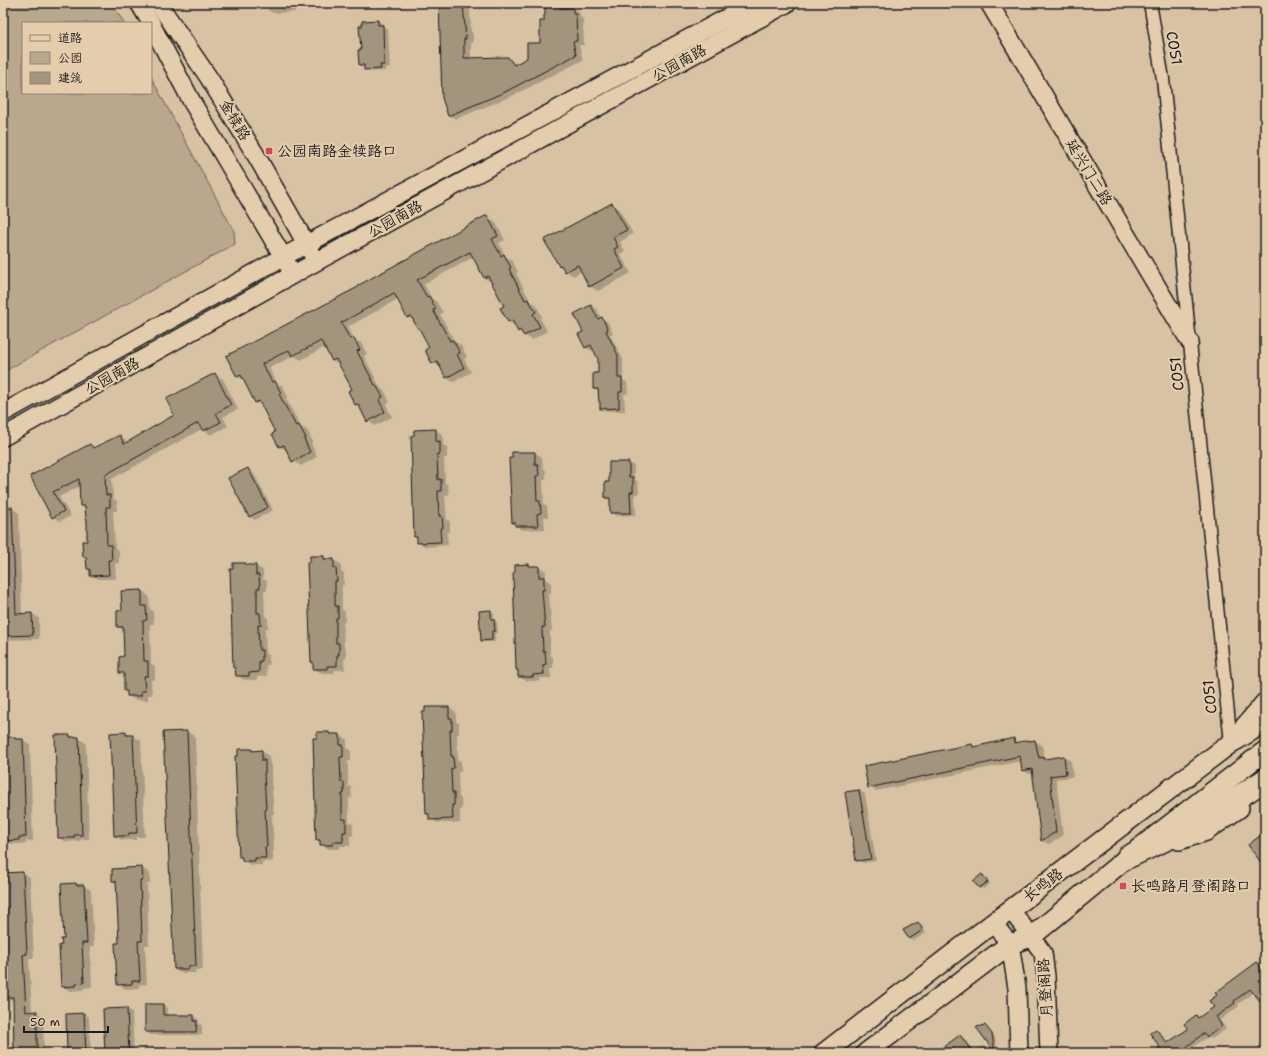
<svg xmlns="http://www.w3.org/2000/svg" width="1268" height="1056" viewBox="0 0 1268 1056" font-family="'Shantell Sans','LXGW WenKai TC',sans-serif">
	<rect width="100%" height="100%" fill="#d8c2a4"/>
	<filter id="ink" filterUnits="userSpaceOnUse"><feTurbulence type="fractalNoise" baseFrequency=".025" numOctaves="2"/><feDisplacementMap in="SourceGraphic" scale="8" xChannelSelector="R" yChannelSelector="G"/><feConvolveMatrix kernelMatrix="1 2 1 2 8 2 1 2 1" color-interpolation-filters="sRGB"/></filter>
	<g filter="url(#ink)">
		<path fill="#b9a78e" stroke="#6a6255" d="M 3,3 L 112,3 L 124,23 L 23,23 L 23,93 L 151,93 L 151,77 L 234,231 L 235,244 L 3,372 Z"/>
		<g fill="#0003">
			<path d="M 268,3 L 295,3 L 295,12 L 273,13 L 268,10 Z"/>
			<path d="M 440,3 L 471,3 L 471,9 L 470,9 L 471,32 L 473,33 L 473,43 L 471,43 L 471,59 L 507,58 L 517,65 L 528,59 L 542,44 L 545,22 L 545,4 L 537,5 L 534,3 L 569,3 L 569,9 L 573,9 L 580,13 L 580,17 L 583,19 L 584,45 L 579,45 L 583,60 L 512,96 L 456,119 L 449,115 Z"/>
			<path d="M 378,21 L 383,24 L 384,27 L 388,29 L 390,68 L 385,68 L 386,71 L 371,72 L 360,65 L 362,51 Z"/>
			<path d="M 612,204 L 619,209 L 633,234 L 620,242 L 625,251 L 620,254 L 631,273 L 598,291 L 590,287 L 582,271 L 573,276 L 560,266 L 546,240 Z"/>
			<path d="M 487,217 L 495,221 L 505,240 L 499,243 L 506,257 L 512,260 L 518,272 L 516,273 L 530,301 L 536,304 L 542,317 L 540,318 L 547,331 L 532,340 L 524,335 L 519,331 L 516,326 L 509,322 L 502,309 L 505,307 L 492,282 L 484,278 L 474,257 L 424,284 L 432,299 L 436,301 L 443,313 L 440,314 L 455,342 L 461,345 L 467,357 L 464,359 L 471,372 L 454,382 L 446,378 L 441,368 L 433,363 L 430,348 L 421,329 L 415,322 L 408,317 L 398,299 L 348,327 L 354,339 L 361,343 L 367,354 L 364,356 L 381,389 L 384,390 L 390,402 L 386,404 L 392,417 L 375,426 L 368,421 L 360,407 L 356,405 L 349,391 L 353,389 L 340,365 L 332,361 L 325,347 L 301,360 L 294,356 L 269,368 L 277,383 L 283,386 L 288,397 L 286,399 L 301,427 L 307,430 L 313,442 L 311,443 L 317,457 L 301,466 L 293,461 L 288,451 L 280,447 L 274,434 L 276,433 L 262,406 L 256,402 L 245,380 L 238,377 L 359,288 Z"/>
			<path d="M 591,306 L 597,309 L 601,318 L 607,321 L 613,333 L 610,335 L 623,359 L 623,380 L 627,382 L 628,394 L 624,394 L 625,411 L 607,411 L 601,408 L 599,392 L 594,389 L 599,374 L 599,359 L 594,350 L 592,351 L 586,348 L 579,335 L 585,332 Z"/>
			<path d="M 215,375 L 223,379 L 238,409 L 223,417 L 228,426 L 211,435 L 202,429 L 112,479 L 113,498 L 117,501 L 117,511 L 113,511 L 115,548 L 119,550 L 119,563 L 115,564 L 116,579 L 99,579 L 91,575 L 91,571 L 88,569 L 87,558 L 84,557 L 88,542 L 86,509 L 81,506 L 80,486 L 59,497 L 71,516 L 60,521 L 53,517 L 31,477 L 90,445 L 96,448 L 120,436 L 127,441 L 128,443 L 175,416 Z"/>
			<path d="M 436,430 L 443,435 L 443,445 L 447,447 L 447,458 L 444,458 L 445,483 L 448,485 L 449,495 L 445,495 L 447,520 L 450,521 L 450,532 L 447,532 L 448,545 L 426,547 L 418,542 L 418,538 L 415,537 Z"/>
			<path d="M 535,453 L 542,457 L 543,468 L 546,470 L 546,480 L 543,480 L 544,504 L 547,506 L 548,517 L 544,517 L 545,529 L 523,530 L 516,526 L 516,524 L 513,522 Z"/>
			<path d="M 629,463 L 634,466 L 634,479 L 638,482 L 639,494 L 635,494 L 636,515 L 616,516 L 611,512 L 611,500 L 606,498 L 610,483 Z"/>
			<path d="M 248,469 L 253,472 L 273,510 L 255,520 L 250,517 Z"/>
			<path d="M 12,508 L 19,513 L 22,615 L 32,614 L 39,618 L 39,639 L 3,640 L 3,509 Z"/>
			<path d="M 311,557 L 324,557 L 329,560 L 333,560 L 341,564 L 341,572 L 344,573 L 344,585 L 342,585 L 342,610 L 345,611 L 345,622 L 343,622 L 344,647 L 346,648 L 346,659 L 344,659 L 345,670 L 335,670 L 335,673 L 322,673 L 314,669 L 314,663 L 312,662 Z"/>
			<path d="M 245,564 L 250,566 L 255,566 L 263,570 L 263,579 L 267,581 L 267,591 L 264,591 L 265,616 L 268,618 L 268,628 L 265,629 L 266,653 L 269,655 L 269,665 L 266,665 L 267,676 L 257,677 L 257,680 L 244,680 L 237,675 L 236,669 L 234,668 L 234,570 Z"/>
			<path d="M 539,567 L 546,571 L 546,579 L 551,582 L 551,593 L 549,593 L 552,631 L 550,631 L 550,655 L 553,657 L 553,668 L 550,668 L 551,678 L 540,678 L 540,681 L 527,681 L 519,677 Z"/>
			<path d="M 142,591 L 149,596 L 150,609 L 153,611 L 154,624 L 150,624 L 151,664 L 155,666 L 155,680 L 151,680 L 152,695 L 148,695 L 148,700 L 135,700 L 128,696 L 128,692 L 125,691 L 125,675 L 120,672 L 125,657 L 124,630 L 118,627 L 123,611 Z"/>
			<path d="M 491,611 L 494,613 L 494,620 L 497,622 L 498,633 L 495,633 L 495,642 L 485,642 L 482,640 Z"/>
			<path d="M 449,708 L 456,712 L 456,722 L 459,723 L 459,734 L 457,734 L 458,760 L 461,761 L 461,772 L 458,772 L 459,797 L 461,799 L 462,809 L 460,809 L 460,823 L 438,823 L 430,819 L 430,815 L 427,814 Z"/>
			<path d="M 187,732 L 195,736 L 203,970 L 195,970 L 196,973 L 183,973 L 175,969 Z"/>
			<path d="M 125,733 L 141,740 L 145,837 L 136,837 L 136,840 L 122,840 L 115,836 Z"/>
			<path d="M 318,733 L 329,733 L 333,735 L 339,735 L 347,739 L 347,748 L 351,750 L 351,761 L 348,761 L 348,786 L 351,787 L 352,798 L 349,798 L 349,822 L 353,824 L 353,835 L 350,836 L 350,846 L 340,846 L 340,849 L 329,849 L 321,845 L 321,842 L 317,840 Z"/>
			<path d="M 70,736 L 74,738 L 78,738 L 86,743 L 89,839 L 81,839 L 81,841 L 66,842 L 59,837 Z"/>
			<path d="M 3,738 L 15,738 L 19,740 L 23,740 L 30,745 L 33,841 L 26,841 L 26,844 L 11,844 L 3,840 Z"/>
			<path d="M 1014,740 L 1019,743 L 1035,741 L 1042,745 L 1045,759 L 1064,757 L 1071,761 L 1073,777 L 1056,779 L 1063,836 L 1049,844 L 1042,841 L 1034,773 L 1029,774 L 1023,770 L 1021,761 L 876,791 L 869,787 L 865,767 L 972,745 L 977,747 Z"/>
			<path d="M 251,750 L 254,751 L 262,751 L 269,756 L 270,764 L 272,766 L 272,777 L 271,777 L 274,814 L 272,814 L 274,851 L 273,851 L 273,861 L 262,862 L 262,865 L 251,865 L 243,861 L 243,858 L 240,856 Z"/>
			<path d="M 859,791 L 865,794 L 876,861 L 863,863 L 857,860 Z"/>
			<path d="M 142,868 L 150,873 L 150,884 L 147,884 L 149,945 L 145,945 L 147,984 L 139,985 L 139,988 L 126,989 L 118,984 L 120,944 L 117,883 L 113,881 Z"/>
			<path d="M 23,873 L 30,877 L 34,958 L 29,958 L 32,1012 L 36,1012 L 43,1016 L 44,1053 L 15,1053 L 14,1001 L 5,997 L 3,957 L 6,957 L 3,874 Z"/>
			<path d="M 982,875 L 986,877 L 990,884 L 983,889 L 980,887 Z"/>
			<path d="M 76,884 L 80,886 L 84,886 L 91,890 L 94,947 L 90,947 L 92,987 L 83,988 L 83,990 L 70,991 L 62,986 L 63,945 Z"/>
			<path d="M 918,923 L 921,925 L 926,933 L 913,941 L 910,939 Z"/>
			<path d="M 1265,978 L 1265,1005 L 1254,992 L 1238,1004 L 1239,1006 L 1220,1020 L 1226,1029 L 1212,1039 L 1208,1037 L 1193,1047 L 1193,1049 L 1188,1053 L 1165,1053 L 1156,1030 L 1161,1033 L 1169,1043 L 1189,1029 L 1197,1016 L 1200,1018 Z"/>
			<path d="M 163,1005 L 168,1008 L 168,1016 L 194,1016 L 199,1020 L 199,1024 L 202,1025 L 202,1035 L 151,1035 L 146,1031 Z"/>
			<path d="M 127,1009 L 132,1012 L 134,1053 L 106,1053 Z"/>
			<path d="M 84,1014 L 89,1017 L 91,1053 L 68,1053 Z"/>
			<path d="M 984,1026 L 988,1028 L 995,1037 L 998,1053 L 977,1028 Z"/>
			<path d="M 960,1036 L 964,1038 L 974,1051 L 982,1046 L 986,1048 L 989,1053 L 937,1053 Z"/>
		</g>
		<g fill="#a3947e" stroke="#1c1c1c">
			<path d="M 439,3 L 463,3 L 466,39 L 464,39 L 464,58 L 508,57 L 514,65 L 527,58 L 527,43 L 540,43 L 540,21 L 544,21 L 544,15 L 545,15 L 545,3 L 559,3 L 560,8 L 573,8 L 573,14 L 576,14 L 577,41 L 573,42 L 576,55 L 505,92 L 448,116 L 442,98 Z"/>
			<path d="M 378,20 L 378,25 L 383,25 L 384,65 L 380,65 L 381,69 L 364,70 L 364,65 L 359,65 L 358,50 L 361,50 L 359,26 L 362,26 L 362,21 Z"/>
			<path d="M 612,203 L 627,230 L 613,237 L 618,247 L 614,249 L 624,268 L 589,287 L 578,265 L 565,272 L 561,265 L 559,266 L 544,240 Z"/>
			<path d="M 487,215 L 498,236 L 492,239 L 501,256 L 504,254 L 511,268 L 509,269 L 525,300 L 528,299 L 536,312 L 533,314 L 540,327 L 524,336 L 520,330 L 518,332 L 512,320 L 508,322 L 500,308 L 504,306 L 488,276 L 484,278 L 470,252 L 417,280 L 427,297 L 429,296 L 436,309 L 433,310 L 450,341 L 453,340 L 460,353 L 457,354 L 464,368 L 446,378 L 437,361 L 432,364 L 425,350 L 429,347 L 419,328 L 418,329 L 411,316 L 407,318 L 394,293 L 341,323 L 350,339 L 353,337 L 360,350 L 357,351 L 375,385 L 376,385 L 383,397 L 379,400 L 385,412 L 367,422 L 358,404 L 355,405 L 348,391 L 352,389 L 336,359 L 332,361 L 321,341 L 292,356 L 289,350 L 262,364 L 272,382 L 275,381 L 281,393 L 279,394 L 296,426 L 299,425 L 306,438 L 304,439 L 310,452 L 292,462 L 284,445 L 279,447 L 272,434 L 275,432 L 259,401 L 255,403 L 241,375 L 237,377 L 226,356 L 358,287 L 357,286 Z"/>
			<path d="M 591,305 L 598,319 L 602,317 L 608,330 L 606,331 L 618,355 L 618,378 L 622,378 L 622,392 L 619,392 L 619,408 L 600,409 L 600,402 L 599,402 L 598,389 L 593,389 L 593,373 L 598,373 L 598,359 L 591,345 L 585,348 L 578,334 L 583,332 L 574,314 Z"/>
			<path d="M 215,373 L 231,405 L 216,413 L 221,422 L 203,431 L 198,423 L 105,475 L 106,495 L 110,495 L 110,507 L 106,507 L 107,545 L 111,545 L 112,560 L 108,560 L 109,575 L 90,576 L 90,569 L 87,569 L 86,557 L 83,557 L 82,541 L 87,541 L 87,519 L 86,519 L 85,506 L 80,506 L 79,479 L 53,492 L 64,511 L 52,518 L 30,476 L 90,444 L 93,448 L 120,435 L 124,444 L 174,415 L 166,399 Z"/>
			<path d="M 436,429 L 436,442 L 440,441 L 440,454 L 437,454 L 438,480 L 441,479 L 441,491 L 438,491 L 439,516 L 442,516 L 443,528 L 440,528 L 441,542 L 417,543 L 417,537 L 414,537 L 411,436 L 414,435 L 414,430 Z"/>
			<path d="M 512,452 L 535,452 L 535,464 L 538,464 L 539,476 L 536,476 L 537,501 L 540,501 L 541,513 L 537,514 L 538,526 L 515,526 L 515,522 L 512,523 L 509,458 L 512,458 Z"/>
			<path d="M 609,462 L 629,462 L 629,477 L 633,477 L 633,492 L 630,492 L 631,513 L 610,513 L 610,498 L 605,498 L 605,482 L 609,482 Z"/>
			<path d="M 248,468 L 268,507 L 249,517 L 228,478 Z"/>
			<path d="M 12,507 L 16,614 L 32,613 L 33,635 L 5,636 L 5,632 L 3,632 L 3,508 Z"/>
			<path d="M 310,556 L 324,556 L 324,559 L 334,559 L 334,568 L 336,568 L 337,581 L 335,581 L 335,606 L 338,606 L 338,618 L 336,618 L 336,643 L 339,643 L 339,655 L 337,655 L 337,666 L 327,666 L 327,669 L 313,669 L 313,662 L 311,662 L 307,562 L 310,562 Z"/>
			<path d="M 233,563 L 246,563 L 246,565 L 256,565 L 256,575 L 259,575 L 260,588 L 257,588 L 257,613 L 260,613 L 261,625 L 258,625 L 259,650 L 262,650 L 262,661 L 259,661 L 259,672 L 249,673 L 249,676 L 236,676 L 235,668 L 233,668 L 230,569 L 233,569 Z"/>
			<path d="M 529,564 L 529,566 L 539,566 L 539,577 L 544,577 L 544,590 L 542,590 L 545,627 L 542,627 L 543,651 L 545,651 L 546,664 L 543,665 L 544,674 L 533,675 L 533,677 L 518,677 L 518,670 L 516,670 L 513,573 L 515,572 L 515,565 Z"/>
			<path d="M 142,590 L 142,606 L 146,606 L 147,620 L 143,621 L 144,661 L 148,661 L 148,676 L 144,676 L 145,691 L 141,691 L 141,696 L 127,696 L 127,691 L 124,691 L 124,673 L 119,673 L 119,657 L 124,656 L 123,627 L 117,627 L 117,611 L 122,610 L 121,591 Z"/>
			<path d="M 491,610 L 491,619 L 494,619 L 495,631 L 492,631 L 492,640 L 481,641 L 479,611 Z"/>
			<path d="M 425,707 L 449,707 L 449,718 L 452,718 L 452,730 L 450,730 L 451,756 L 453,756 L 454,768 L 451,769 L 452,793 L 454,793 L 454,805 L 452,805 L 453,819 L 429,820 L 429,814 L 426,814 L 422,712 L 425,712 Z"/>
			<path d="M 187,731 L 196,966 L 188,966 L 188,969 L 174,969 L 163,732 Z"/>
			<path d="M 126,732 L 126,735 L 133,735 L 137,833 L 129,833 L 129,836 L 114,836 L 110,733 Z"/>
			<path d="M 317,732 L 329,732 L 329,734 L 340,734 L 340,745 L 343,745 L 343,757 L 340,757 L 341,782 L 344,782 L 344,794 L 342,794 L 342,819 L 346,819 L 346,832 L 343,832 L 343,842 L 333,842 L 333,845 L 320,845 L 320,840 L 316,840 L 313,738 L 317,738 Z"/>
			<path d="M 55,735 L 70,735 L 70,737 L 79,737 L 82,835 L 74,835 L 74,838 L 58,838 Z"/>
			<path d="M 3,737 L 15,737 L 15,739 L 23,739 L 26,837 L 19,837 L 19,840 L 3,841 Z"/>
			<path d="M 1014,738 L 1015,743 L 1029,740 L 1029,741 L 1035,740 L 1039,758 L 1044,757 L 1044,759 L 1064,756 L 1066,774 L 1050,776 L 1056,832 L 1041,841 L 1032,769 L 1022,771 L 1020,756 L 868,788 L 864,766 L 972,744 L 973,747 Z"/>
			<path d="M 238,749 L 252,749 L 252,751 L 262,750 L 262,761 L 265,760 L 265,773 L 264,773 L 266,810 L 265,810 L 267,847 L 265,847 L 266,858 L 255,858 L 255,861 L 242,861 L 242,857 L 239,857 L 235,756 L 238,756 Z"/>
			<path d="M 859,790 L 871,859 L 856,861 L 845,792 Z"/>
			<path d="M 1265,832 L 1265,868 L 1248,845 Z"/>
			<path d="M 142,867 L 143,880 L 140,880 L 142,941 L 138,941 L 140,981 L 132,981 L 132,984 L 117,985 L 115,943 L 119,943 L 116,881 L 112,881 L 112,869 Z"/>
			<path d="M 23,872 L 27,954 L 23,955 L 26,1012 L 37,1011 L 37,1053 L 14,1053 L 13,997 L 4,997 L 3,956 L 5,956 L 3,920 L 3,873 Z"/>
			<path d="M 982,874 L 988,882 L 979,888 L 973,881 Z"/>
			<path d="M 76,883 L 76,885 L 84,885 L 87,943 L 82,943 L 84,983 L 76,984 L 76,986 L 61,987 L 59,945 L 62,945 L 61,939 L 64,939 L 61,884 Z"/>
			<path d="M 918,922 L 923,930 L 909,939 L 903,930 Z"/>
			<path d="M 1257,962 L 1265,973 L 1265,1007 L 1250,989 L 1234,1001 L 1235,1003 L 1216,1017 L 1222,1026 L 1207,1037 L 1204,1033 L 1179,1053 L 1153,1053 L 1160,1048 L 1150,1033 L 1156,1029 L 1167,1043 L 1188,1029 L 1184,1024 L 1196,1015 L 1198,1018 L 1214,1007 L 1209,1001 L 1217,995 L 1215,993 Z"/>
			<path d="M 145,1004 L 163,1004 L 163,1015 L 194,1015 L 194,1021 L 197,1021 L 196,1032 L 145,1032 Z"/>
			<path d="M 127,1008 L 129,1053 L 105,1053 L 103,1009 Z"/>
			<path d="M 84,1013 L 86,1053 L 67,1053 L 66,1014 Z"/>
			<path d="M 985,1025 L 992,1034 L 995,1053 L 976,1027 Z"/>
			<path d="M 960,1035 L 973,1053 L 935,1053 Z"/>
		</g>
		<g fill="none" stroke-linecap="round" stroke-linejoin="round">
			<g stroke="#1c1c1c" stroke-width="15">
				<path id="street" d="M 1150,3 L 1163,79 L 1231,743"/>
			</g>
			<g stroke="#1c1c1c" stroke-width="20">
				<g id="secondary">
					<path d="M 139,3 L 151,23"/>
					<path d="M 158,3 L 209,78 L 257,157 L 312,254"/>
					<path d="M 989,3 L 1190,342"/>
					<path d="M 151,24 L 192,102 L 289,267"/>
					<path d="M 3,413 L 283,257 L 754,3"/>
					<path d="M 3,437 L 294,274 L 788,3"/>
					<path d="M 1011,910 L 1043,953 L 1046,976 L 1049,1053"/>
					<path d="M 993,923 L 1010,944 L 1017,988 L 1019,1053"/>
				</g>
			</g>
			<g stroke="#1c1c1c" stroke-width="22">
				<g id="primary">
					<path d="M 1179,840 L 1206,831 L 1239,808"/>
					<path d="M 824,1053 L 993,923 L 1231,743 L 1251,731"/>
					<path d="M 866,1053 L 1010,944 L 1031,937 L 1128,857 L 1265,751"/>
				</g>
			</g>
			<g stroke="#1c1c1c" stroke-width="25">
				<g id="highway">
					<path d="M 1237,738 L 1265,705"/>
					<path d="M 1128,857 L 1188,829 L 1265,780"/>
				</g>
			</g>
			<use href="#street" stroke="#e4cdad" stroke-width="12"/>
			<use href="#secondary" stroke="#e4cdad" stroke-width="17"/>
			<use href="#primary" stroke="#e4cdad" stroke-width="19"/>
			<use href="#highway" stroke="#e4cdad" stroke-width="22"/>
		</g>
	</g>
	<g fill="#d1495b" stroke="#e4cdad" stroke-width="1.5">
		<rect x="265" y="147" width="8" height="8" rx="2"/>
		<rect x="1119" y="882" width="8" height="8" rx="2"/>
	</g>
	<g text-anchor="middle" stroke-width="4" stroke-linejoin="round" paint-order="stroke">
		<g font-size="15" fill="#1c1c1c" stroke="#e4cdad">
			<text transform="translate(1174 48) rotate(80)" y="5">C051</text>
			<text transform="translate(679 63) rotate(-29)" y="5">公园南路</text>
			<text transform="translate(235 120) rotate(59)" y="5">金犊路</text>
			<text transform="translate(1089 172) rotate(59)" y="5">延兴门二路</text>
			<text transform="translate(395 219) rotate(-29)" y="5">公园南路</text>
			<text transform="translate(1177 374) rotate(-96)" y="5">C051</text>
			<text transform="translate(112 376) rotate(-29)" y="5">公园南路</text>
			<text transform="translate(1210 697) rotate(-96)" y="5">C051</text>
			<text transform="translate(1043 885) rotate(-37)" y="5">长鸣路</text>
			<text transform="translate(1045 988) rotate(-94)" y="5">月登阁路</text>
		</g>
		<g font-size="15" fill="#1c1c1c" stroke="#e4cdad" text-anchor="start">
			<text x="277" y="156">公园南路金犊路口</text>
			<text x="1131" y="891">长鸣路月登阁路口</text>
		</g>
	</g>
	<rect width="1268" height="1056" fill="none" stroke="#e4cdad" stroke-width="16"/>
	<rect x="8" y="8" width="1252" height="1040" fill="none" stroke="#1c1c1c" stroke-width="1.5" filter="url(#ink)"/>
	<rect x="22" y="22" width="130" height="72" fill="#e4cdad" stroke="#948673"/>
	<rect x="30" y="35" width="20" height="6" fill="#e4cdad" stroke="#948673"/>
	<text x="58" y="42" font-size="12" fill="#1c1c1c">道路</text>
	<rect x="30" y="52" width="20" height="12" fill="#b9a78e" stroke="#948673"/>
	<text x="58" y="62" font-size="12" fill="#1c1c1c">公园</text>
	<rect x="30" y="72" width="20" height="12" fill="#a3947e" stroke="#948673"/>
	<text x="58" y="82" font-size="12" fill="#1c1c1c">建筑</text>
	<path d="M24 1026v6h84v-6" fill="none" stroke="#1c1c1c" stroke-width="2"/>
	<text x="30" y="1026" font-size="12" fill="#1c1c1c" stroke="#e4cdad" stroke-width="3" paint-order="stroke">50 m</text>
</svg>
